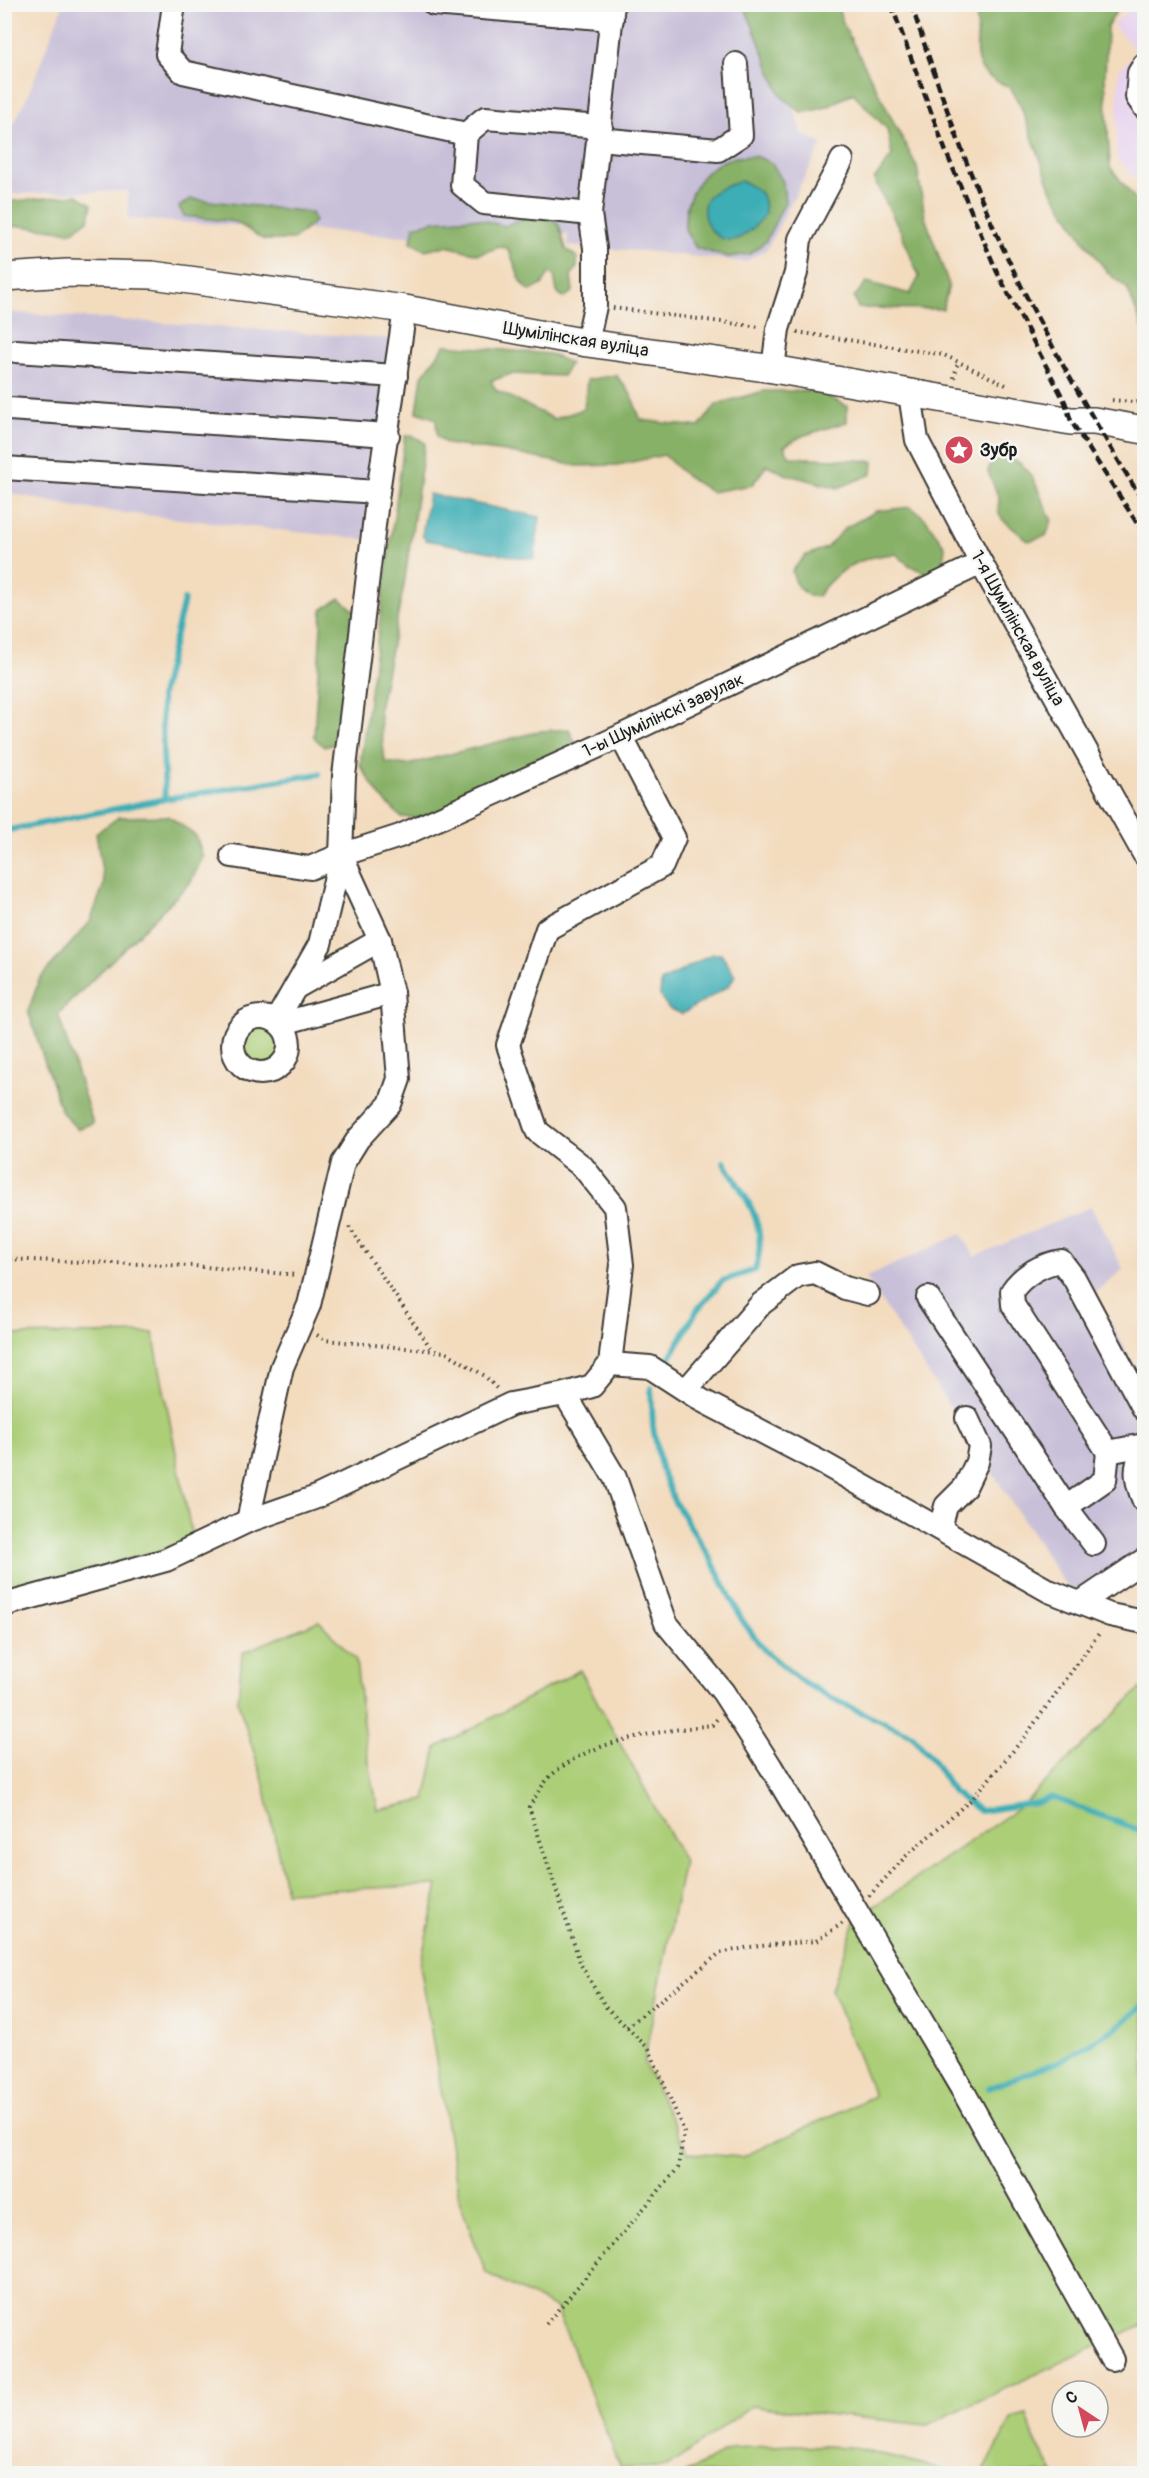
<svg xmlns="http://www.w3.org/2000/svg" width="1149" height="2478" viewBox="0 0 1149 2478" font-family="Pangolin,sans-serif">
	<rect width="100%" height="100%" fill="#f6f6f2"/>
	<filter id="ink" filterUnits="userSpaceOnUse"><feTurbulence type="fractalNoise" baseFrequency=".0167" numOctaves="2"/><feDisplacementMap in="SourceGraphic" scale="12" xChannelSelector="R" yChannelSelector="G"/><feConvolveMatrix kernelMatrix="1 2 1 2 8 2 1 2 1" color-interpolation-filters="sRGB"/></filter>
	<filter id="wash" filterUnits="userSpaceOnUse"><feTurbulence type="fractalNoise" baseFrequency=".008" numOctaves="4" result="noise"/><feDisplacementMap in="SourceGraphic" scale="24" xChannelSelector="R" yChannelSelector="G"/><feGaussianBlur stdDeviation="1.35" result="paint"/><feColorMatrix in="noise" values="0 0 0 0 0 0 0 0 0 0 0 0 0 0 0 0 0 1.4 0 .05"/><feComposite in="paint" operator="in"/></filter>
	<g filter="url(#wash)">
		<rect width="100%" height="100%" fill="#f3dbbe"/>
		<path fill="#e7d2ef" d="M 1136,5 L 1144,5 L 1144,190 L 1116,156 L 1119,70 L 1137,53 L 1113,24 Z"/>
		<g fill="#c8bfd8">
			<path d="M 63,5 L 754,5 L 803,134 L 822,144 L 767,249 L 745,262 L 644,251 L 568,246 L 568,234 L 407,236 L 128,219 L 128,191 L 5,194 L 4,146 L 7,139 L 30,90 Z"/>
			<path d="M 4,312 L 394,339 L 370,540 L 81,508 L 5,492 Z"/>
			<path d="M 1091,1207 L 1123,1269 L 1095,1293 L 1144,1384 L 1144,1432 L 1124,1473 L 1144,1516 L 1144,1556 L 1075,1600 L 866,1277 L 961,1234 L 975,1256 Z"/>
		</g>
		<g fill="#abce77" stroke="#64754a" stroke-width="1.5">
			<circle cx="261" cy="1045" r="20"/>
			<path d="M 153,1333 L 193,1542 L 8,1592 L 4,1529 L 4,1335 Z"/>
			<path d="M 319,1621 L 356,1660 L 365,1741 L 378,1810 L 425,1800 L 436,1748 L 580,1670 L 684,1861 L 644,2062 L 688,2153 L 742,2157 L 874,2096 L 831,1989 L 856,1919 L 1020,1807 L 1140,1689 L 1144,1692 L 1144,2324 L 927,2425 L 752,2406 L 667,2467 L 621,2468 L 556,2308 L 486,2273 L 460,2203 L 420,1965 L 438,1885 L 286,1892 L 264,1784 L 238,1702 L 242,1653 Z"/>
			<path d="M 1027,2414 L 1034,2439 L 1054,2473 L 983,2473 L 1012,2418 Z"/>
			<path d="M 792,2445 L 850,2447 L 954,2473 L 685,2473 L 732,2448 Z"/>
		</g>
		<g fill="#88b168" stroke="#526642" stroke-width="1.5">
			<path d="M 744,5 L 837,5 L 844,26 L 917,167 L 925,217 L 949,285 L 943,309 L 858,308 L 854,297 L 867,282 L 910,294 L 919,277 L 901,232 L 874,180 L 892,155 L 887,129 L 853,93 L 827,107 L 802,113 L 781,96 Z"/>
			<path d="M 971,5 L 1120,5 L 1107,27 L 1105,78 L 1110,167 L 1144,210 L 1144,331 L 1127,288 L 1108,273 L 1084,241 L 1052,191 L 1021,107 L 1010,87 C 953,68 991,36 971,5 Z"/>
			<path d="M 755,156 L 772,163 L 783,182 L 785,202 L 766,241 L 750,254 L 728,257 L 696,248 C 693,242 686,235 685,228 C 683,199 702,166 732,158 C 739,156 748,157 755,156 Z"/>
			<path d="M 77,195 L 92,204 L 89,219 L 72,232 L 20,226 L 5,228 L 5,202 Z"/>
			<path d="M 191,199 L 310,212 L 315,221 L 293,240 L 264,240 L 236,222 L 184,216 L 179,207 Z"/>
			<path d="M 527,216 L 551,218 L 559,225 L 566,249 L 577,257 L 577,267 L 571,276 L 573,291 L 564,298 L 557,292 L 554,275 L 549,273 L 542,285 L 530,291 C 515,280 517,263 507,248 L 500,247 L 479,254 L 446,246 L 424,250 L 411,242 L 414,226 L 434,221 L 474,218 L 505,226 Z"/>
			<path d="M 445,345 L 550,354 L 570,363 L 563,376 L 511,374 L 491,381 L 496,390 L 554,419 L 584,409 L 587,380 L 616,375 L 630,393 L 641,420 L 699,427 L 717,404 L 764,391 L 816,391 L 847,406 L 847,422 L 802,436 L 784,446 L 790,457 L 873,461 L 872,474 L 838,488 L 785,474 L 767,465 L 752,485 L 711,492 L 686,476 L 664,455 L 618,465 L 577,466 L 512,453 L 447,444 L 437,436 L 436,419 L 417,412 L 422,376 Z"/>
			<path d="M 412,435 L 425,443 L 404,585 L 379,709 L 385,762 L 407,765 L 541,731 L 569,729 L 578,749 L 425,819 L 401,817 L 379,795 L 360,765 L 405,436 Z"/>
			<path d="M 1004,455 C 1010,458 1017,461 1022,465 C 1037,478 1042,503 1052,520 L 1046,536 L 1028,541 L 1002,519 L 998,511 L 999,498 L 988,472 L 992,458 Z"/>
			<path d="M 911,507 L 926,519 L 945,547 L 943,564 L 927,574 L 909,565 L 896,554 C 865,555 835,569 818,596 L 809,596 L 797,586 L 792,571 L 805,556 L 826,548 L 845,528 L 876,511 Z"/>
			<path d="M 340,598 L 356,612 L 340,743 L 324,747 L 314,737 L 322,610 Z"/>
			<path d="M 169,816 L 196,836 L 203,857 L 190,883 L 58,1014 L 93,1123 L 77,1129 L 61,1111 L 28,1011 L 40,978 L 90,922 L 104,884 L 96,833 L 119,817 Z"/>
		</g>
		<g fill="#3caeb6" stroke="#2c6569" stroke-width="1.5">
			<path d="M 741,181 C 761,190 765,192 765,215 C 757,223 747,236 736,239 C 713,246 693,211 710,195 C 718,188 731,185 741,181 Z"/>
			<path d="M 429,494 L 540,517 L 534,558 L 522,558 L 426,540 L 422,535 Z"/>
			<path d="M 712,954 L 721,954 L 735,975 L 729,986 L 682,1014 L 669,1009 L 660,996 L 661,982 Z"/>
		</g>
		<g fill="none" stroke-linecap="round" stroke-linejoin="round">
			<g stroke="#3caeb6" stroke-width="6">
				<path d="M 165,799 L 161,696 L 184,600"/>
				<path d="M 4,831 L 165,799 L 319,774"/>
				<path d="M 668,1361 L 697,1310 L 722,1281 L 755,1270 C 770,1225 746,1199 724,1162"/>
				<path d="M 651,1388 L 653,1427 L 661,1468 L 674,1501 L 712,1561 L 742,1620 L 765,1651 L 800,1680 L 830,1698 L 912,1735 L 933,1760 L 953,1792 L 980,1811 L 1036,1803 L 1052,1797 L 1144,1832"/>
				<path d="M 989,2088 L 1060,2061 L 1116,2028 L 1144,2005"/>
			</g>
		</g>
	</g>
	<g filter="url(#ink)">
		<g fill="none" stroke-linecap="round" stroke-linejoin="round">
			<g stroke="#3c3934" stroke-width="26">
				<g id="minor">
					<path d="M 174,4 L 167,54 L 183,72 L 466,134"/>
					<path d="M 434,4 L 612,19"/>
					<path d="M 1144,65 L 1139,73 L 1137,97 L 1144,107"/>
					<path d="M 599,139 L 718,150 L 741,135 L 736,64"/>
					<path d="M 590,214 L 484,203 L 462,185 L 466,134 L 485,118 L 601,127"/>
					<path d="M 587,343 L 595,306 L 595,248 L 590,214 L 613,4"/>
					<path d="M 16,351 L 396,376"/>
					<path d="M 773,369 L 778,329 L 796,273 L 800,239 L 842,160"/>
					<path d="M 910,394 L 917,440 L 981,563 L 1144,854"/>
					<path d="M 9,409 L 388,435"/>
					<path d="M 4,468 L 378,492"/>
					<path d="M 621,736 L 674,838 L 662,866 L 547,929 L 508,1045 L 537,1131 L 583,1167 L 615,1207 L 622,1265 L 610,1364 L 592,1386 L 565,1394 L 615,1478 L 666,1623 L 723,1692 L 771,1767 L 962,2089 L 1112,2359"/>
					<path d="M 232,856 L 310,868 L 341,855 L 400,836 L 621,736 L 981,563"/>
					<path d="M 295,988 L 380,940"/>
					<circle cx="261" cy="1045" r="28"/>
					<path d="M 276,1021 L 320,944 L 341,855 L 344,776 L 378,492 L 405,309"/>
					<path d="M 280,1024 L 392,993"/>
					<path d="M 928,1298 L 1066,1507 L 1094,1544"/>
					<path d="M 610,1364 L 650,1367 L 701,1400 L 826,1465 L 1049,1591 L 1110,1615 L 1144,1622"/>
					<path d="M 686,1390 L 761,1304 L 798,1276 L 815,1273 L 845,1288 L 868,1294"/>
					<path d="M 1144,1445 L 1108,1452 L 1013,1305 L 1012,1291 C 1023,1275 1042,1264 1061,1261 L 1074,1278 L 1144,1409"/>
					<path d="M 1144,1445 C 1134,1468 1134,1478 1144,1501"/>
					<path d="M 1066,1507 L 1105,1480 L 1108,1452"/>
					<path d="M 248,1521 L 282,1367 L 309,1305 L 343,1163 L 358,1139 L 390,1104 L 399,1079 L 392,993 L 380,940 L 341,855"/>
					<path d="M 940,1529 L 946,1506 L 965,1487 L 977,1462 L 980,1446 L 967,1418"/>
					<path d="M 1080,1603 L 1144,1560"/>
					<path d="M 4,1605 L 166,1560 L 248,1521 L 314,1498 L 511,1404 L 565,1394"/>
				</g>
			</g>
			<g stroke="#3c3934" stroke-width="30">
				<path id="major" d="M 4,277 L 67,273 L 152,275 L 405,309 L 587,343 L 773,369 L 1071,421 L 1094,421 L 1144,430"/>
			</g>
			<g stroke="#3c3934" stroke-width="4" stroke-dasharray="1.5 4.5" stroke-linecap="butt">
				<path d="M 613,308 L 760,327"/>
				<path d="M 797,332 L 944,355 L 1006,385"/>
				<path d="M 954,378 L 958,362"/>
				<path d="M 1112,400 L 1144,403"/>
				<path d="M 349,1227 L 432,1350"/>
				<path d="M 4,1259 L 194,1266 L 297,1275"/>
				<path d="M 317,1335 L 325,1340 L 446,1352 L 485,1376 L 498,1390"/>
				<path d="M 869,1896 L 907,1855 L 973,1798 L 1024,1738 L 1100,1632"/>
				<path d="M 627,2027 L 720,1953 L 750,1947 L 816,1941 L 843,1923"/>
				<path d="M 546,2324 L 678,2168 L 684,2131 L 649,2049 L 605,2006 L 581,1965 L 529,1807 C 535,1798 540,1788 547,1780 C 583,1740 662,1731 712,1725 L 718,1718"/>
			</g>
			<use href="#minor" stroke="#fff" stroke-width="22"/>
			<use href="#major" stroke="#fff" stroke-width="27"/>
			<g stroke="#1c1c1c" stroke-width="4.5" stroke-dasharray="9 4.5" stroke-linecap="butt">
				<path d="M 891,4 L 946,152 L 997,272 L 1065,402 L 1071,421 L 1144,534"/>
				<path d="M 911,4 C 937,82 963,160 997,235 C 1039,328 1091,416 1144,503"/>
			</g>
		</g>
	</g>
	<defs>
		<g id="sight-disc" transform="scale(1.5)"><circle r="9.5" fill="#d1495b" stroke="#f6f6f2"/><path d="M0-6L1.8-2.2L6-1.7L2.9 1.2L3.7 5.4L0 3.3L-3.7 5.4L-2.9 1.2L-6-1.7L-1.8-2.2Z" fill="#fff"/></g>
	</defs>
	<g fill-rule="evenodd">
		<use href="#sight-disc" x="959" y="450"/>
	</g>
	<g text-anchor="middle" stroke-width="5" stroke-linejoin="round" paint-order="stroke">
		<g font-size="18" fill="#1c1c1c" stroke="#f6f6f2">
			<text transform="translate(576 339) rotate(9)" y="6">Шумілінская вуліца</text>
			<text transform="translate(1018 628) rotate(61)" y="6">1-я Шумілінская вуліца</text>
			<text transform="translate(663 715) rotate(-25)" y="6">1-ы Шумілінскі завулак</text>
		</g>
		<g font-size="18" font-weight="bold" fill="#1c1c1c" stroke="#f6f6f2" text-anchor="start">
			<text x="980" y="456">Зубр</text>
		</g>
	</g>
	<rect width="1149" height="2478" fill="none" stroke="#f6f6f2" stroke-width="24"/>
	<g transform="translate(1080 2409) rotate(324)"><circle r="28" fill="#f6f6f2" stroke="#9f9f9c" stroke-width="1.5"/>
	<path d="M0-4.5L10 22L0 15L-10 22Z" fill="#d1495b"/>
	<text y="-9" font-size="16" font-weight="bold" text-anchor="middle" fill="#1c1c1c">С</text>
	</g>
</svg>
